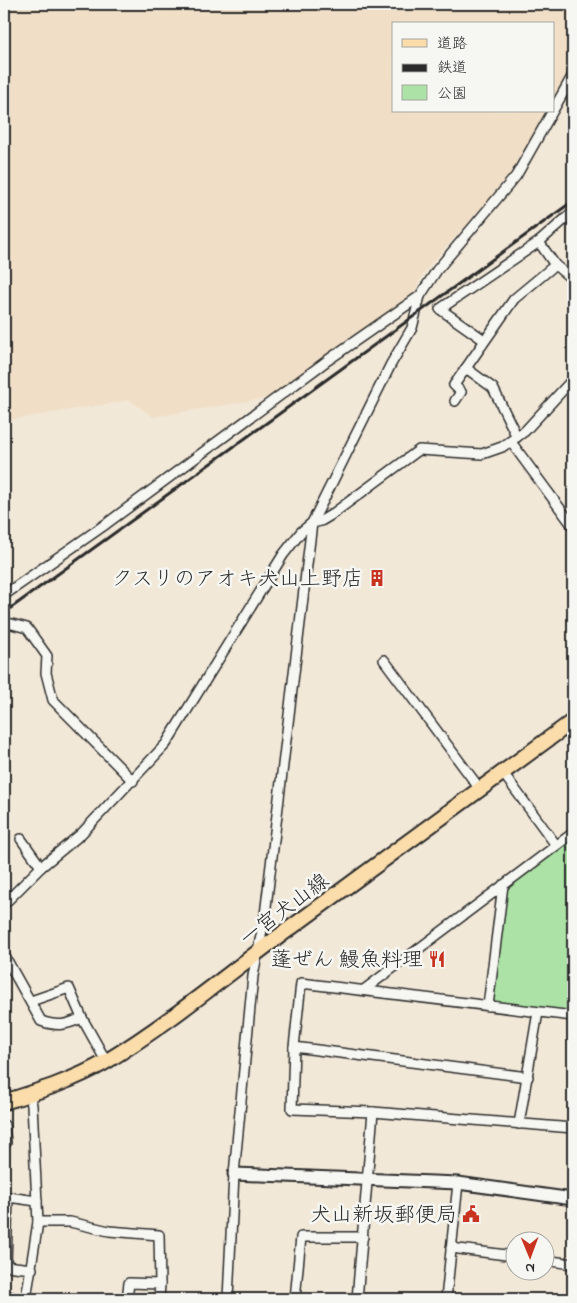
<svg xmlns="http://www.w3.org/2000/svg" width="577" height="1303" viewBox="0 0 577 1303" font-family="'Indie Flower','Klee One',sans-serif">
	<rect width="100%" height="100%" fill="#f2e8d8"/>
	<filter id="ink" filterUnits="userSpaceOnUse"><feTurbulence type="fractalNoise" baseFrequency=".02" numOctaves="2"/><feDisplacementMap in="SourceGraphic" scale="10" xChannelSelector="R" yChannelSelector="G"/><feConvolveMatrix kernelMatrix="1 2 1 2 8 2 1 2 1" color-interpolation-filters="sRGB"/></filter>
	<g filter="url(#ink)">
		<path fill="#f0dec6" d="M 4,4 L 573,4 L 573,56 L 572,66 L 553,101 L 553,24 L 393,24 L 393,111 L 548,111 L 508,179 L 428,267 L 420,279 L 413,298 L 273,397 L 153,417 L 130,400 L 4,421 Z"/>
		<path fill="#ace2a5" stroke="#6c8668" d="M 573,833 L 573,1016 L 488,1006 L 503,885 Z"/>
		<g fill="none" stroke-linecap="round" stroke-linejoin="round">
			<g stroke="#2b2b2b" stroke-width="12">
				<g id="minor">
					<path d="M 539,242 L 555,265 L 573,280"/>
					<path d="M 484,340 L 440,309 L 539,242 L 573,212"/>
					<path d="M 455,401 L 461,392 L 454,385 L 466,368"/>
					<path d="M 517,437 L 493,388 L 466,368 L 514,299 L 555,265"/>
					<path d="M 511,442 L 573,526"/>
					<path d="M 312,523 L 321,521 L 331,515 L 419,450 L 482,454 L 502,447 L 525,431 L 573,379"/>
					<path d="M 4,595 L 106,524 L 328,360 L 420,296 L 437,270 L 516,176 L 573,75"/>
					<path d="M 4,626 L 8,623 L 27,628 L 47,656 L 46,673 L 53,700 L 133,781"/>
					<path d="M 384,660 L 480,789"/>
					<path d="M 503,773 L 556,845"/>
					<path d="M 21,839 L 41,867"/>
					<path d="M 4,904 L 41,867 L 81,834 L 166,744 L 283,555 L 301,532 L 312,523 L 391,364 L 412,328 L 420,296"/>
					<path d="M 4,955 L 41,1021 C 58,1027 66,1025 82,1018 L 106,1061"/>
					<path d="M 365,989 L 573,833"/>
					<path d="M 31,1001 L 69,988 L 82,1018"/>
					<path d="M 488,1006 L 503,885"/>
					<path d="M 573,1016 L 301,983 L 294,1047 L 292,1109 L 373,1112 L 573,1128"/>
					<path d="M 294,1047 L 528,1077"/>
					<path d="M 519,1124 L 538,1012"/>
					<path d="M 4,1125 L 6,1143 L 4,1143"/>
					<path d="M 38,1222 L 70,1222 L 109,1231 L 159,1235 L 160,1284"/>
					<path d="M 451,1248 L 514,1256"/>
					<path d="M 544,1260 L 573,1264"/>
					<path d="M 32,1269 L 6,1266 L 8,1197 L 37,1201"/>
					<path d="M 4,1295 L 19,1299"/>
					<path d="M 26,1299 L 38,1222 L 32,1105 L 29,1094"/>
					<path d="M 127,1299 L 129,1283 L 160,1284 L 159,1299"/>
					<path d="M 228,1299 L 234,1174 L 253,976 L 265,915 L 312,523"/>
					<path d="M 295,1299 L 301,1237 L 363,1237"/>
					<path d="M 357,1299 L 373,1112"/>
					<path d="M 446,1299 L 458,1183"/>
				</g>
			</g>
			<g stroke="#2b2b2b" stroke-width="15">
				<path id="tertiary" d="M 234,1174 L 458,1183 L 573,1199"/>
			</g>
			<g stroke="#2b2b2b" stroke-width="18">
				<path id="primary" d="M 4,1102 C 39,1091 75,1080 107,1061 C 166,1025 219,981 274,940 L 573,721"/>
			</g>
			<use href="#minor" stroke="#f6f6f2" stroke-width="9"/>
			<use href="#tertiary" stroke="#f6f6f2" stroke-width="11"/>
			<use href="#primary" stroke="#fbddab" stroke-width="14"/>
			<path stroke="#2b2b2b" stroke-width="3" d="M 4,613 L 573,201"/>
		</g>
	</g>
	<defs>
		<g id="building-bare" transform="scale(1.35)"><path d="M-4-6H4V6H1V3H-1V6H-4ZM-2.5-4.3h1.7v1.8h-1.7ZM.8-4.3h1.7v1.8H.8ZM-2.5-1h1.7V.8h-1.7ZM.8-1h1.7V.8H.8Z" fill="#c8321e" stroke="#f6f6f2" stroke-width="2.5" paint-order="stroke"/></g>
		<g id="restaurant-bare" transform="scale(1.35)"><path d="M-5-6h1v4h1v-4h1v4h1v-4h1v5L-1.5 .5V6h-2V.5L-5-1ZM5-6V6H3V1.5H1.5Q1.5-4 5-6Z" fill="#c8321e" stroke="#f6f6f2" stroke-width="2.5" paint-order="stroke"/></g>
		<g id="civic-bare" transform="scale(1.35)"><path d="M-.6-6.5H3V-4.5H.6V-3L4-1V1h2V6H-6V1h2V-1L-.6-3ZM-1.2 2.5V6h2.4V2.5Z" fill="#c8321e" stroke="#f6f6f2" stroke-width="2.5" paint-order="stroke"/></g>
	</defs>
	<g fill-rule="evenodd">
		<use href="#building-bare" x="377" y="578"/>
		<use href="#restaurant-bare" x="437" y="959"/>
		<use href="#civic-bare" x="471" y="1214"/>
	</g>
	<g text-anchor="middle" stroke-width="5" stroke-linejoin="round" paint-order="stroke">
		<g font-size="21" fill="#2b2b2b" stroke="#f6f6f2" text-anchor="end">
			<text x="363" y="585">クスリのアオキ犬山上野店</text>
			<text x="423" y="966">蓬ぜん 鰻魚料理</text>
			<text x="457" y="1221">犬山新坂郵便局</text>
		</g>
		<g font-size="21" fill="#2b2b2b" stroke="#f6f6f2">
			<text transform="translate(284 909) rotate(-37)" y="7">一宮犬山線</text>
		</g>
	</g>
	<rect width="577" height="1303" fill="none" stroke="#f6f6f2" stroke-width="20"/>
	<rect x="10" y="10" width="557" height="1283" fill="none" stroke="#2b2b2b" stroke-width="2" filter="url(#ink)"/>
	<rect x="392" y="22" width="162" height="90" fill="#f6f6f2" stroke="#a5a5a2"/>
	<rect x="402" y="39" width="25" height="8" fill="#fbddab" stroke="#a5a5a2"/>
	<text x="437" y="48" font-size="15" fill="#2b2b2b">道路</text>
	<rect x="402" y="64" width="25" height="8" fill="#2b2b2b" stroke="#a5a5a2"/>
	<text x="437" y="72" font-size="15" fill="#2b2b2b">鉄道</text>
	<rect x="402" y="85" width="25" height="15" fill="#ace2a5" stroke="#a5a5a2"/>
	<text x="437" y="98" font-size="15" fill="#2b2b2b">公園</text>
	<g transform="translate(530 1256) rotate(179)"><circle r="24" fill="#f6f6f2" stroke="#a5a5a2"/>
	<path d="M0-4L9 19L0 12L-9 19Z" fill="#c8321e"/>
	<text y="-8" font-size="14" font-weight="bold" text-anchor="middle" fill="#2b2b2b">N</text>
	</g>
</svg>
